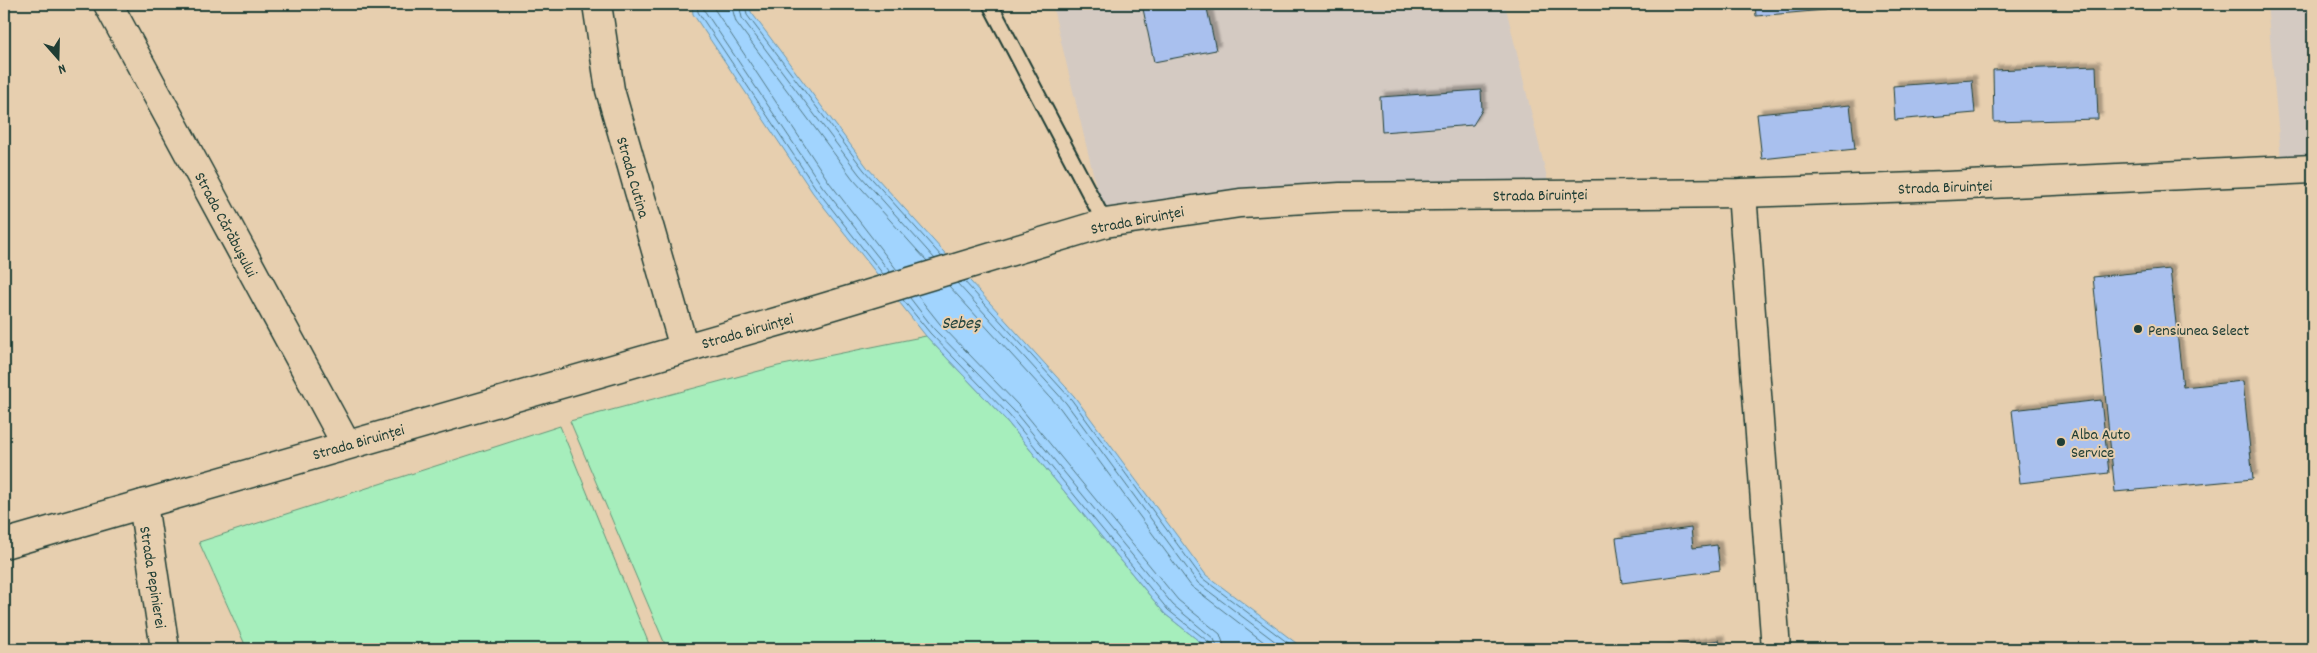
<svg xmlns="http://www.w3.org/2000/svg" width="2317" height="653" viewBox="0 0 2317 653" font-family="Dekko,sans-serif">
	<defs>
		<filter id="shadow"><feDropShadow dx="4.5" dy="-4.5" stdDeviation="1" flood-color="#0004"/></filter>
	</defs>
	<rect width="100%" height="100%" fill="#e7cfaf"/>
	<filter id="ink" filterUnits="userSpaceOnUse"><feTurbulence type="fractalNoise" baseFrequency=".02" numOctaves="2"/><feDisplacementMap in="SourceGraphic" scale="10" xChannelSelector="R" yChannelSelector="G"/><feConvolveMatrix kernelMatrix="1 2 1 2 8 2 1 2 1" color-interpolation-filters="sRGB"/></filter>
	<g filter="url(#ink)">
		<g fill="#d4cac2">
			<path d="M 1052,4 L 1505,4 L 1551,194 L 1105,223 Z"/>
			<path d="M 2267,4 L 2313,4 L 2313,169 L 2282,171 Z"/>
		</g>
		<g fill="#a6eebc" stroke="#629678">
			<path d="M 926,336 L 1005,419 L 1165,614 L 1209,649 L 667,649 L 570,421 L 778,366 Z"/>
			<path d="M 560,426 L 651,649 L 247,649 L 199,542 Z"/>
		</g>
		<path fill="#a1d4fe" stroke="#6d98ad" d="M 692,4 L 750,4 L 751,12 L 867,167 L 1074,396 L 1206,575 L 1304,649 L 1209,649 L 1165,614 L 1005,419 L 926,336 L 813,193 L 693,14 Z"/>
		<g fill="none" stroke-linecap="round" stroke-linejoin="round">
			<g stroke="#537985" stroke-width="1">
				<path d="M 697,4 L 698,12 L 817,190 L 883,274"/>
				<path d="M 703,4 L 704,10 L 822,186 L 890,272"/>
				<path d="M 711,4 L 829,182 L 897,270"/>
				<path d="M 731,4 L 736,22 L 853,179 L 927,261"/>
				<path d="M 739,4 L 742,18 L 859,174 L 935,259"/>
				<path d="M 745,4 L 747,15 L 864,170 L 942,257"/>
				<path d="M 964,281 L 1071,399 L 1202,578 L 1296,649"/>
				<path d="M 957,283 L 1066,403 L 1198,583 L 1285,649"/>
				<path d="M 949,286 L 1060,408 L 1191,586 L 1273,649"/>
				<path d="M 917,295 L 940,324 L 1019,406 L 1178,600 L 1220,634 L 1225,649"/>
				<path d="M 910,298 L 934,329 L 1014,411 L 1173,605 L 1214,639 L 1218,649"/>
				<path d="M 903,300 L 930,333 L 1009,415 L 1168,610 L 1210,643 L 1211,649"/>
			</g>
		</g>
		<g fill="#a9c0ee" stroke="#1f3d34" filter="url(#shadow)">
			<path d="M 1142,4 L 1206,4 L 1216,50 L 1154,62 Z"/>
			<path d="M 1755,4 L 1824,4 L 1825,10 L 1756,16 Z"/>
			<path d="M 2096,66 L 2098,119 L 1994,122 L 1993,70 Z"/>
			<path d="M 1972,80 L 1975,113 L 1895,120 L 1893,86 Z"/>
			<path d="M 1481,90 L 1482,110 L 1473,125 L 1382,132 L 1380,97 Z"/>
			<path d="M 1850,105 L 1855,149 L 1762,159 L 1757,114 Z"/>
			<path d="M 2170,269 L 2183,387 L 2243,381 L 2253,479 L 2115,492 L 2093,277 Z"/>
			<path d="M 2101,400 L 2109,473 L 2020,483 L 2012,410 Z"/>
			<path d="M 1691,528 L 1693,548 L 1717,545 L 1720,570 L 1622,583 L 1616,538 Z"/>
			<path d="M 1719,640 L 1721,649 L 1663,649 Z"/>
		</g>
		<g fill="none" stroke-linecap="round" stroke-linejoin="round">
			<g stroke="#1f3d34" stroke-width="18">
				<path id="lane" d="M 990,4 L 1105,223"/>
			</g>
			<g stroke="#1f3d34" stroke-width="31">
				<g id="street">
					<path d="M 108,4 L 346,444"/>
					<path d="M 597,4 L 610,90 L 684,348"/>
					<path d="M 1742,193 L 1776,649"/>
					<path d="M 143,504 L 165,649"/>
				</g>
			</g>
			<g stroke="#1f3d34" stroke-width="31">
				<path id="secondary" d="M 4,544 L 780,321 L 1105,223 L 1240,203 L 1340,197 L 1742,193 L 1946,186 L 2313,169"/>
			</g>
			<use href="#lane" stroke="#e7cfaf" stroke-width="14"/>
			<use href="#street" stroke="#e7cfaf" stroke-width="28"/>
			<use href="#secondary" stroke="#e7cfaf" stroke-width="28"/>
		</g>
	</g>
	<g fill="#1f3d34" stroke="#e7cfaf" stroke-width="2">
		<circle cx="2138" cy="329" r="5"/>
		<circle cx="2061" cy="442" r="5"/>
	</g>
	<g text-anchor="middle" stroke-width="4" stroke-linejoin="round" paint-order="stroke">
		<g font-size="16" fill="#1f3d34" stroke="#e7cfaf">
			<text transform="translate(634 177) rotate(74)" y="6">Strada Cutina</text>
			<text transform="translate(1945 186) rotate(-2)" y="6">Strada Biruinței</text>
			<text transform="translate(1540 194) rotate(-1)" y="6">Strada Biruinței</text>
			<text transform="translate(1137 219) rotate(-11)" y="6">Strada Biruinței</text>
			<text transform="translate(227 224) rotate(62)" y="6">Strada Cărăbușului</text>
			<text transform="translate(747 330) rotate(-16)" y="6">Strada Biruinței</text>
			<text transform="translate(358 441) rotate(-16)" y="6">Strada Biruinței</text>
			<text transform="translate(154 577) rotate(81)" y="6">Strada Pepinierei</text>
		</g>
		<g font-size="16" fill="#1f3d34" stroke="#e7cfaf" text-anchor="start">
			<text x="2148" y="335">Pensiunea Select</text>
			<text x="2071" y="439">Alba Auto<tspan x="2071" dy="18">Service</tspan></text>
		</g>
		<g font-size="18" font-style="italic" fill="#26453e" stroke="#e7cfaf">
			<text x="961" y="328">Sebeș</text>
		</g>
	</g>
	<rect width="2317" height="653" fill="none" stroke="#e7cfaf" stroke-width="20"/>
	<rect x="10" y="10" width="2297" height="633" fill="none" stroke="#1f3d34" stroke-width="2" filter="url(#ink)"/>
	<g transform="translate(58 58) rotate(160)" stroke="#e7cfaf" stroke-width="4" paint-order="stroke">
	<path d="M0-4L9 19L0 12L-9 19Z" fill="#1f3d34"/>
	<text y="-8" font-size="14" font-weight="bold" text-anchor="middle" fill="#1f3d34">N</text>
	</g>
</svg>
